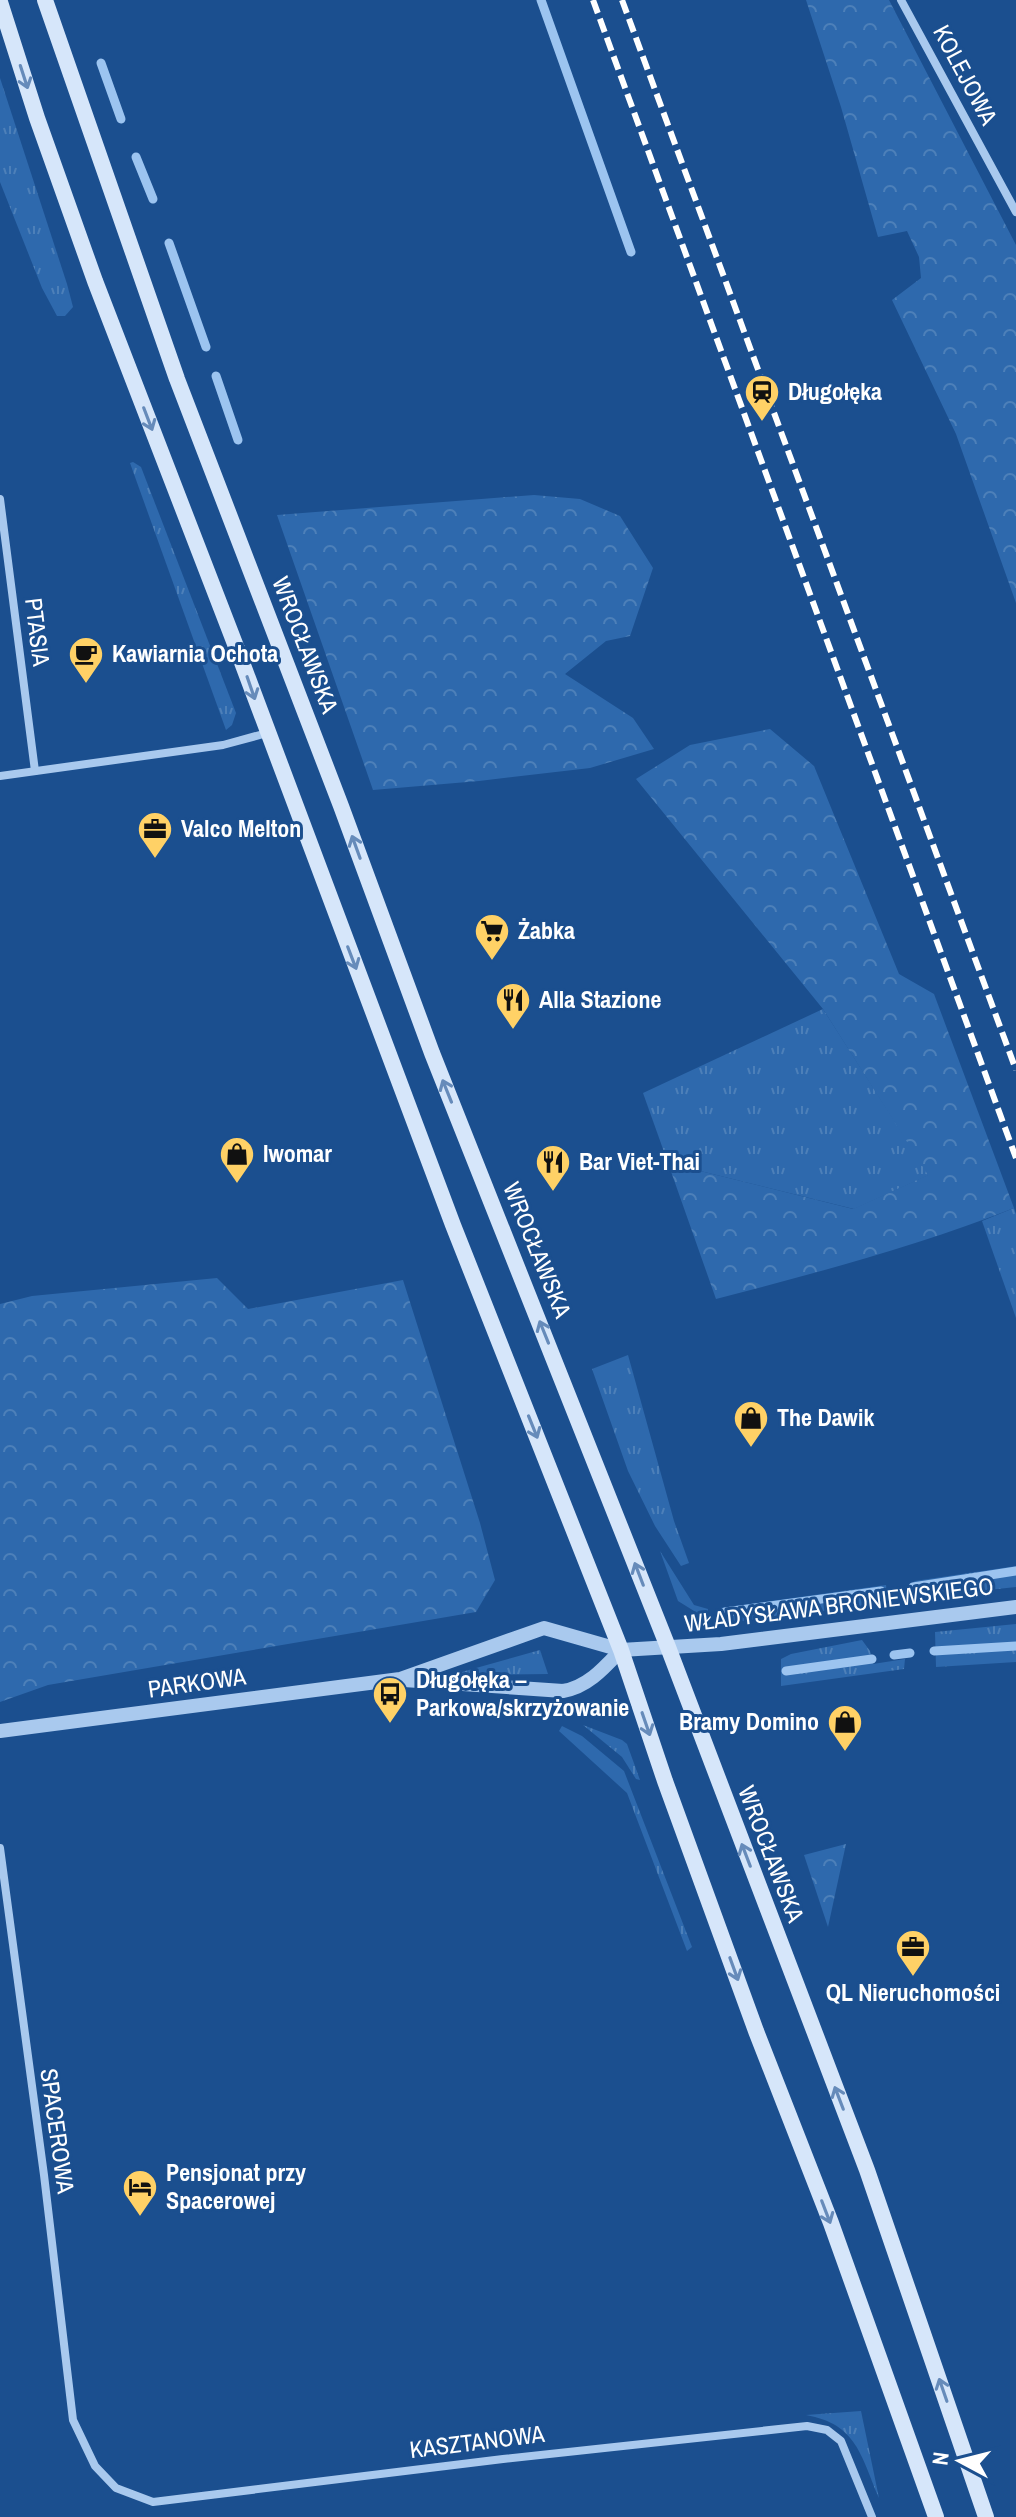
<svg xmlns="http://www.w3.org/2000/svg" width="1016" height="2517" viewBox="0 0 1016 2517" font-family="'Archivo Narrow',sans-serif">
	<defs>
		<pattern id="grass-tufts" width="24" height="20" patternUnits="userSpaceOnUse" patternTransform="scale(2)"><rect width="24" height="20" fill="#2e69ad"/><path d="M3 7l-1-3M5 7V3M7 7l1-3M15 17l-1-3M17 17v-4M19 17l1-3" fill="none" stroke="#4d80b9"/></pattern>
		<pattern id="forest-crowns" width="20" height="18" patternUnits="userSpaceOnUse" patternTransform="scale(2)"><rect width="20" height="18" fill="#2e69ad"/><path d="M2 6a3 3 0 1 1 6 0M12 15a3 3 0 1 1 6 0" fill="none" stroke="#4d80b9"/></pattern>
	</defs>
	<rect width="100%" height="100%" fill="#1b4f8f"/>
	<g fill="url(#grass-tufts)">
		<path d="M 0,78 L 67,284 L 73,307 L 65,316 L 57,316 L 42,288 L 0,182 Z"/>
		<path d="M 133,462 L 141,467 L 236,713 L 232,725 L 226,730 L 130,463 Z"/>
		<path d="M 823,1009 L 929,1175 L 854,1209 L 668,1163 L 643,1093 Z"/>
		<path d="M 1014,1208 L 1016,1214 L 1016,1318 L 982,1221 Z"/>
		<path d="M 628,1355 L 674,1521 L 689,1563 L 681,1566 L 655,1526 L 628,1471 L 592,1369 Z"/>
		<path d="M 660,1551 L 694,1605 L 708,1609 L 707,1619 L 678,1601 Z"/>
		<path d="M 1016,1566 L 1016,1587 L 913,1598 L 909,1594 L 910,1585 L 915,1581 Z"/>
		<path d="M 886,1585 L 888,1603 L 725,1623 L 720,1608 Z"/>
		<path d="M 1016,1624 L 1016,1662 L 936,1667 L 935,1632 Z"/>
		<path d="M 862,1640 L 870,1651 L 873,1664 L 905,1659 L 904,1669 L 781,1686 L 781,1659 L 791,1654 Z"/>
		<path d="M 540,1650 L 548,1674 L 451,1675 Z"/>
		<path d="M 583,1725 L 622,1740 L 627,1744 L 640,1780 L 636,1779 L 622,1757 Z"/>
		<path d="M 562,1726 L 582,1736 L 624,1771 L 692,1947 L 687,1951 L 627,1793 L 559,1731 Z"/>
		<path d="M 861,2411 L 879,2498 C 861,2456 857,2424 806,2415 Z"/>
	</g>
	<g fill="url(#forest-crowns)">
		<path d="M 806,0 L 889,0 L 1016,245 L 1016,603 L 956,434 L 892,300 L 921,278 L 919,257 L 907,231 L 878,237 L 841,107 Z"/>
		<path d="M 534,495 L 580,499 L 620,516 L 653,568 L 630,636 L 606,641 L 565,674 L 633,718 L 654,749 L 590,768 L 479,781 L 373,790 L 277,515 Z"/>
		<path d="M 770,729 L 814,766 L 899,974 L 934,994 L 1014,1208 C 918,1246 816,1273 716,1299 L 668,1163 L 853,1209 L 928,1175 L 823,1009 L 636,779 L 690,745 Z"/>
		<path d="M 217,1278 L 248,1309 L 403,1280 L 480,1523 L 495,1580 L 476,1612 L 48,1685 L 0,1702 L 0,1304 L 32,1296 Z"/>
		<path d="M 846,1844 L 828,1927 L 804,1855 Z"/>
	</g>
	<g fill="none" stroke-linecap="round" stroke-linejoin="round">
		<g stroke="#9cc4f0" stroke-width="9">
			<path d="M 541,0 L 631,252"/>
			<path d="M 101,63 L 121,119"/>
			<path d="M 136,157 L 153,199"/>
			<path d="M 169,243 L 206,347"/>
			<path d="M 216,376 L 238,440"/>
			<path d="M 913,1587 L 1016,1571"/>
			<path d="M 725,1612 L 881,1591"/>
			<path d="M 934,1651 L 1016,1646"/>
			<path d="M 894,1655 L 910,1653"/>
			<path d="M 786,1671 L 872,1659"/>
		</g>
		<g stroke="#a9c9ee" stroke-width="8">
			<path d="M 901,0 L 1016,212"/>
			<path d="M 0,499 L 35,771"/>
			<path d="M 0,776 L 223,745 L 267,733"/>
			<path d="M 0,1848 L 44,2175 L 73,2420 L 95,2466 L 116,2488 L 153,2502 L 503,2459 L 807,2426 L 827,2430 L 841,2441 L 872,2517"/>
		</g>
		<g stroke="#a9c9ee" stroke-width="14">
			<path d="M 404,1680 L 563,1691 C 588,1687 605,1667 621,1650"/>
			<path d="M 0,1731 L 400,1679 L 544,1628 L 621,1650 L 721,1644 L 1016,1607"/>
		</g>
		<g stroke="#d6e6fa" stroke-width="16">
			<path d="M 45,0 L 177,379 L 341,806 L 432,1053 L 668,1647 L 867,2170 L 986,2517"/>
			<path d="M 0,2 L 37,118 L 95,281 L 237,649 L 453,1225 L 621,1650 L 665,1781 L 756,2031 L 831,2223 L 936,2517"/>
		</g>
		<g stroke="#fff" stroke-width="6" stroke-dasharray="14 6" stroke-linecap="butt">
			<path d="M 593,0 L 1016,1158"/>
			<path d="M 622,0 L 1016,1070"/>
		</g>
	</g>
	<defs><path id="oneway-shaft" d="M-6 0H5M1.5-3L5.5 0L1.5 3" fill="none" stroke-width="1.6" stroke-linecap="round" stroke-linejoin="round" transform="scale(2)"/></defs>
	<g stroke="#668bba">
		<use href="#oneway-shaft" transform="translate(24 77) rotate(72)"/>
		<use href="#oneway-shaft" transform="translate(148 419) rotate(69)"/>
		<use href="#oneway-shaft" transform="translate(251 688) rotate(71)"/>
		<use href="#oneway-shaft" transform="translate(356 847) rotate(-110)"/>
		<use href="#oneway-shaft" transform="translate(352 958) rotate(69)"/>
		<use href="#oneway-shaft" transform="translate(447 1091) rotate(-112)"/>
		<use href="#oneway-shaft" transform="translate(544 1332) rotate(-112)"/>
		<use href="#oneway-shaft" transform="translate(533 1427) rotate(68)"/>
		<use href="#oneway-shaft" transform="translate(639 1574) rotate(-111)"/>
		<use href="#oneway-shaft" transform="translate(646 1724) rotate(71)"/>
		<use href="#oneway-shaft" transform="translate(746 1855) rotate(-111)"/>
		<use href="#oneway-shaft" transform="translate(734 1969) rotate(70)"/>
		<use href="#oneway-shaft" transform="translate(839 2098) rotate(-111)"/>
		<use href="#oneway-shaft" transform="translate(826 2212) rotate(69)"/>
		<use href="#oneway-shaft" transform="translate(943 2390) rotate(-109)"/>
	</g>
	<defs>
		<g id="station-pin" transform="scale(1.8)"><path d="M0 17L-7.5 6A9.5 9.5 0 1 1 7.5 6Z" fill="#ffd166" stroke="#1b4f8f"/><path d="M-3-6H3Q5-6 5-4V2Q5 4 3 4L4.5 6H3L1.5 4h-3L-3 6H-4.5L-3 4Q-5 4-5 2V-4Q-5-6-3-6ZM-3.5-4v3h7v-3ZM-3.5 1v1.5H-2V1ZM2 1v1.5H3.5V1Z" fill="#111"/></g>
		<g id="cafe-pin" transform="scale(1.8)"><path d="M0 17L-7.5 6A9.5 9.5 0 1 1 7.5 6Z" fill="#ffd166" stroke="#1b4f8f"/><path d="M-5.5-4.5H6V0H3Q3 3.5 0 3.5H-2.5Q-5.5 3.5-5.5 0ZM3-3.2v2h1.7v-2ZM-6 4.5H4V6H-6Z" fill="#111"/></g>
		<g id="office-pin" transform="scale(1.8)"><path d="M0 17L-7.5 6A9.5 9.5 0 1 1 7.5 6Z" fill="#ffd166" stroke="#1b4f8f"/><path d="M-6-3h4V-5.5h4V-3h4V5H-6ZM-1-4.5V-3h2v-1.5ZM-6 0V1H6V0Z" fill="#111"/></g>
		<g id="supermarket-pin" transform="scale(1.8)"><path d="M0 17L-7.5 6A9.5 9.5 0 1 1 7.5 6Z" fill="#ffd166" stroke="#1b4f8f"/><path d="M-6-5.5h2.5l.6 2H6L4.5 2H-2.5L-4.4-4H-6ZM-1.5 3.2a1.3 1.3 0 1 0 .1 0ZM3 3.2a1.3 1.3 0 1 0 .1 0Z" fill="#111"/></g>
		<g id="restaurant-pin" transform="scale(1.8)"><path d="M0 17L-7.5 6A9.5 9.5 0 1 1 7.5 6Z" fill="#ffd166" stroke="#1b4f8f"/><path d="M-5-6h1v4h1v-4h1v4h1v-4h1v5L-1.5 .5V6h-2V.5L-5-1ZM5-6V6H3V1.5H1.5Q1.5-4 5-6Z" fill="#111"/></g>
		<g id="shop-pin" transform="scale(1.8)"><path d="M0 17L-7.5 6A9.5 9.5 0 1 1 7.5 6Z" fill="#ffd166" stroke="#1b4f8f"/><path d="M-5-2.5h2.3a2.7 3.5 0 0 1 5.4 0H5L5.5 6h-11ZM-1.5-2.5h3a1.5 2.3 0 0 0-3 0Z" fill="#111"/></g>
		<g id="bus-pin" transform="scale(1.8)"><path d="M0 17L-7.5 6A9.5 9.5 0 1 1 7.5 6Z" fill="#ffd166" stroke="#1b4f8f"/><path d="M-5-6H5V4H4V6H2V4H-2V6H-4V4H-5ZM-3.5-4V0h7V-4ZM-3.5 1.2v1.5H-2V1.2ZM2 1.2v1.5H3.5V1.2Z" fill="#111"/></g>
		<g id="hotel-pin" transform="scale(1.8)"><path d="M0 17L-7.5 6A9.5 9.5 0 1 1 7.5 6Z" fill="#ffd166" stroke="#1b4f8f"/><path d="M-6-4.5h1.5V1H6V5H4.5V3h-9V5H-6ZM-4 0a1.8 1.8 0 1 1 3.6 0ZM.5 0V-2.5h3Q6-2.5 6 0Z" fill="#111"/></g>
	</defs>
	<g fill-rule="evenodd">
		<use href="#station-pin" x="762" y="392"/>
		<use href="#cafe-pin" x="86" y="654"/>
		<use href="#office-pin" x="155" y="829"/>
		<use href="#supermarket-pin" x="492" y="931"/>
		<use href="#restaurant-pin" x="513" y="1000"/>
		<use href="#shop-pin" x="237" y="1154"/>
		<use href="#restaurant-pin" x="553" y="1162"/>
		<use href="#shop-pin" x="751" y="1418"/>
		<use href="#bus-pin" x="390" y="1694"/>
		<use href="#shop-pin" x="845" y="1722"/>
		<use href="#office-pin" x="913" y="1947"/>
		<use href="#hotel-pin" x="140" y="2187"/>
	</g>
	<g text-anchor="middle" stroke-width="6" stroke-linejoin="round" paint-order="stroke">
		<g font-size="24" fill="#fff" stroke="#1b4f8f">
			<text transform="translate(965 75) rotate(62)" y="8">KOLEJOWA</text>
			<text transform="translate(37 632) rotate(83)" y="8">PTASIA</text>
			<text transform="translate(305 645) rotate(69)" y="8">WROCŁAWSKA</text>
			<text transform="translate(537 1250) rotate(68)" y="8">WROCŁAWSKA</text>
			<text transform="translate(839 1605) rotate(-7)" y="8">WŁADYSŁAWA BRONIEWSKIEGO</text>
			<text transform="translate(197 1683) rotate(-8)" y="8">PARKOWA</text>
			<text transform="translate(771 1854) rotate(69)" y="8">WROCŁAWSKA</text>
			<text transform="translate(57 2131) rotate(82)" y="8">SPACEROWA</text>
			<text transform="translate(477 2442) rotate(-7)" y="8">KASZTANOWA</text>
		</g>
		<g font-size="24" font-weight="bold" fill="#fff" stroke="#1b4f8f" text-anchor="start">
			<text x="788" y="400">Długołęka</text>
			<text x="112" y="662">Kawiarnia Ochota</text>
			<text x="181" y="837">Valco Melton</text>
			<text x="518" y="939">Żabka</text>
			<text x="539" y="1008">Alla Stazione</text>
			<text x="263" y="1162">Iwomar</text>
			<text x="579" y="1170">Bar Viet-Thai</text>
			<text x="777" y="1426">The Dawik</text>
			<text x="416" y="1688">Długołęka –<tspan x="416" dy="28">Parkowa/skrzyżowanie</tspan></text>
			<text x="819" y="1730" text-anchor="end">Bramy Domino</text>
			<text x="913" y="2001" text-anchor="middle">QL Nieruchomości</text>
			<text x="166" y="2181">Pensjonat przy<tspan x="166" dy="28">Spacerowej</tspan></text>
		</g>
	</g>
	<g transform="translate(960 2461) rotate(277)" stroke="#1b4f8f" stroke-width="6" paint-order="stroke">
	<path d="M0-6L14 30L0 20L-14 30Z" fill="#ffffff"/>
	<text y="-12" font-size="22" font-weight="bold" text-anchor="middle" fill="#ffffff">N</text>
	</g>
</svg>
